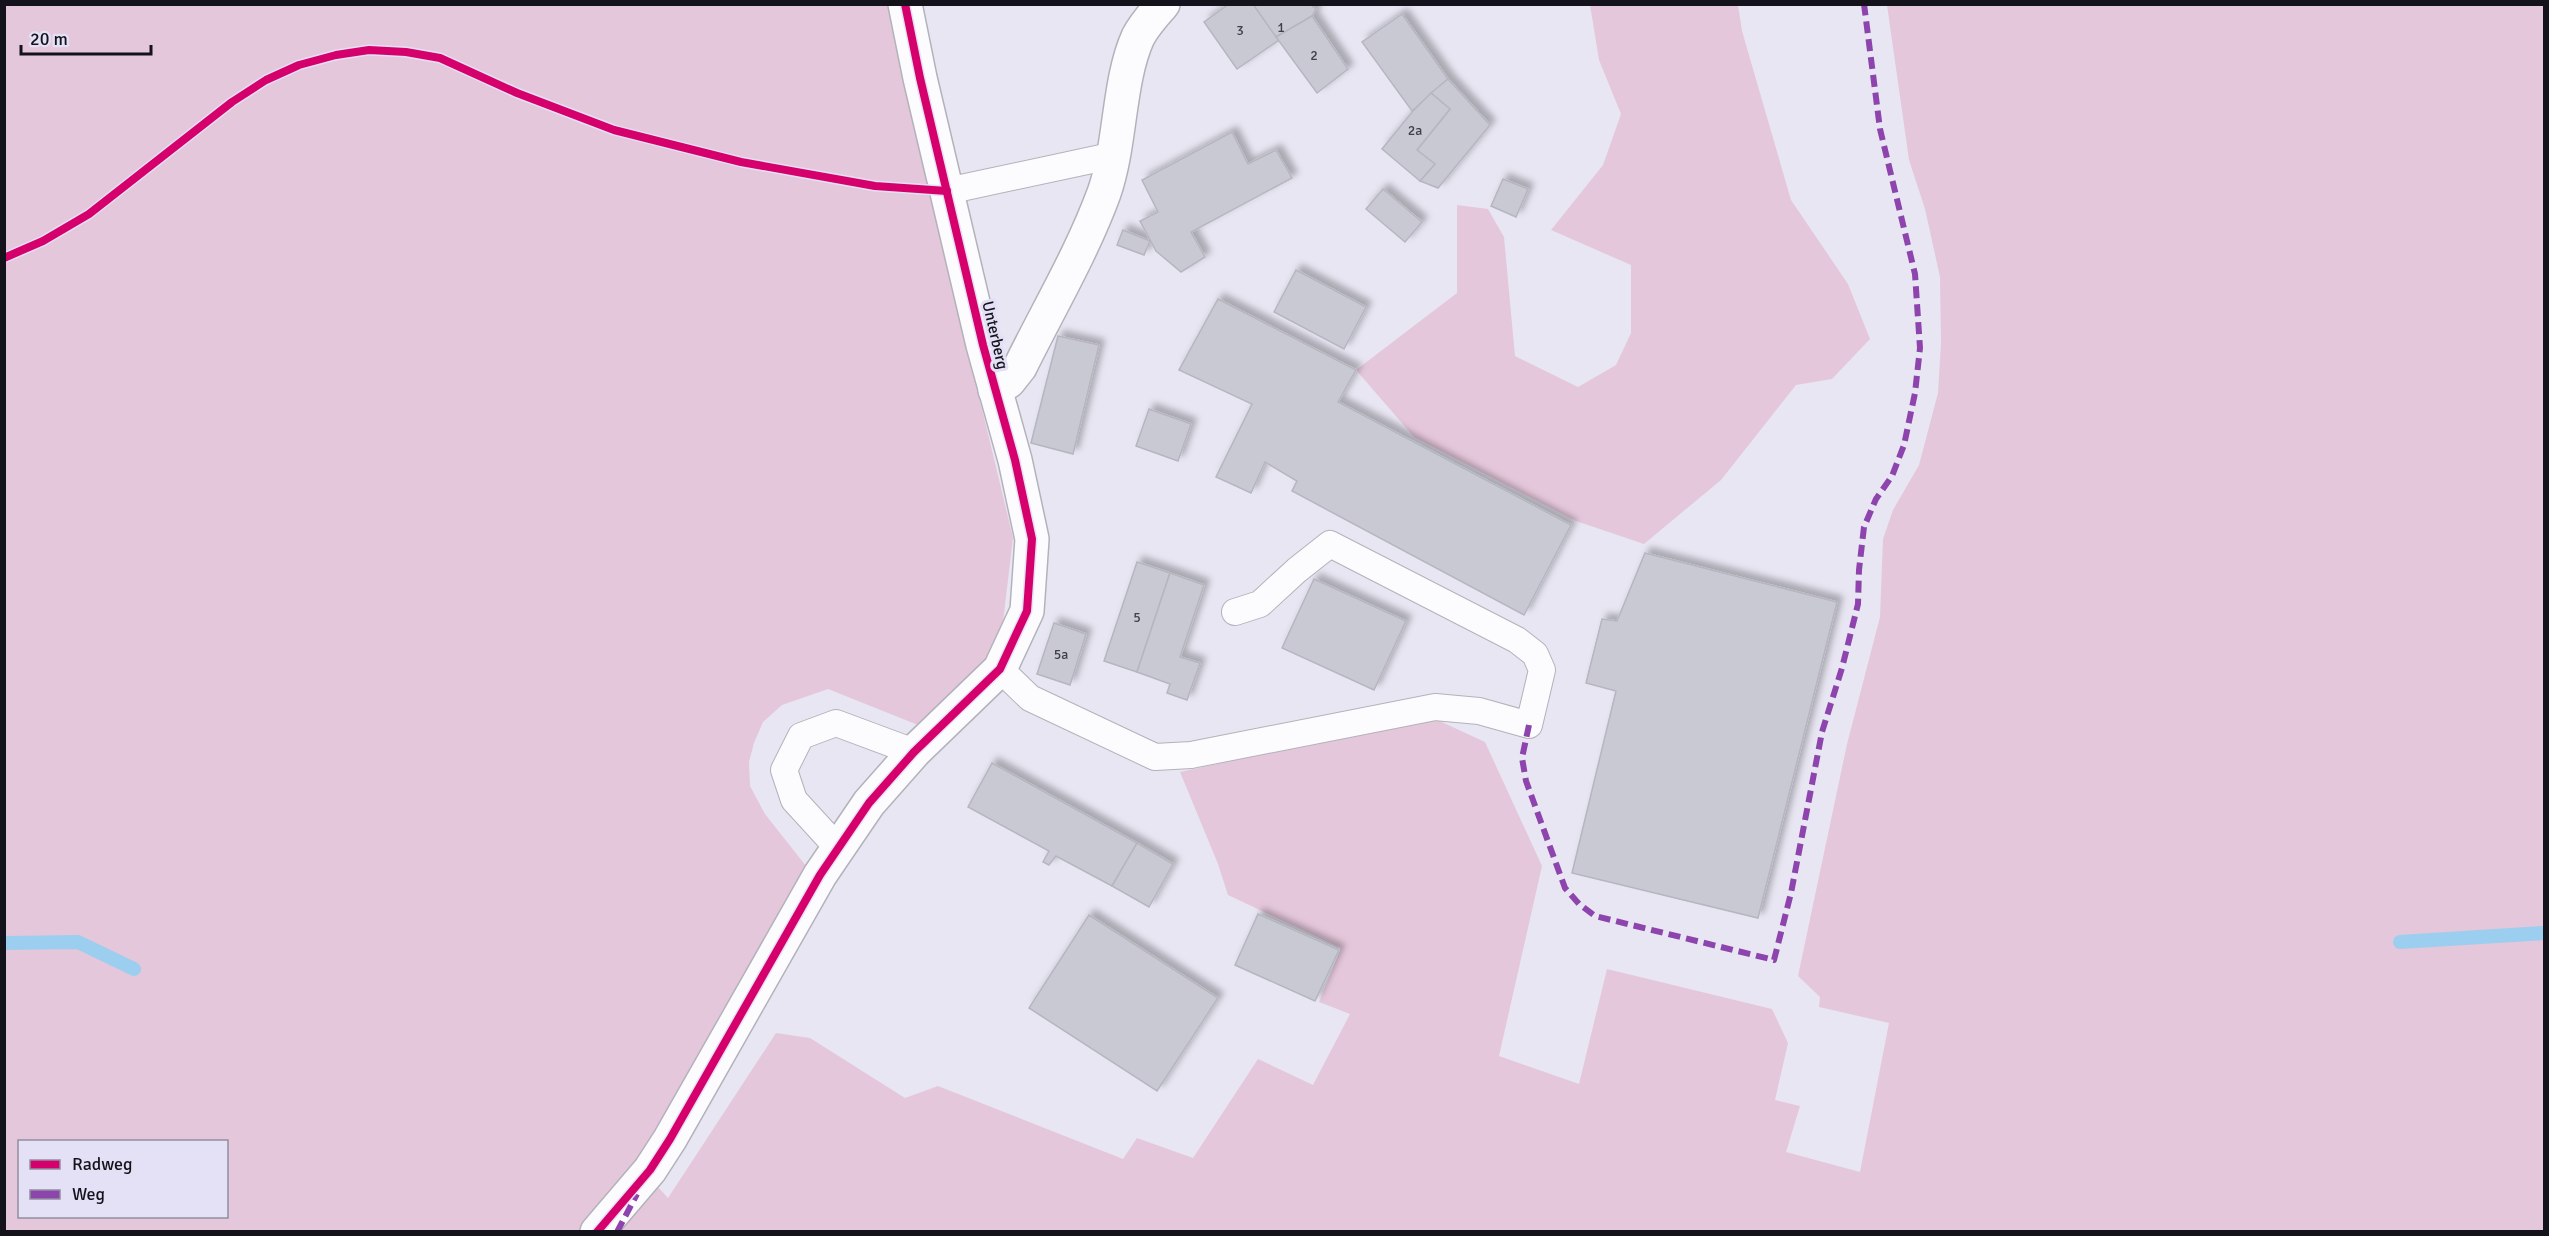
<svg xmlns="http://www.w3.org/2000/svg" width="2549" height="1236" viewBox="0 0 2549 1236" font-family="Signika,sans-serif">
	<defs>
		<filter id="shadow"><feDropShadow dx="5.5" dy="-5.5" stdDeviation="3" flood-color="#0004"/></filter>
	</defs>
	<rect width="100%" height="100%" fill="#e8e6f2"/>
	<g fill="#e5c7db" fill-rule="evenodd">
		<path d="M 5,5 L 892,5 L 903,79 L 1013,538 L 1000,647 L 918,725 L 828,689 L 782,705 L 763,722 L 754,743 L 749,762 L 750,786 L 765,814 L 806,866 L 637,1164 L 668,1198 L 776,1033 L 810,1038 L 905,1098 L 938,1086 L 1123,1159 L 1137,1138 L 1193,1158 L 1258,1059 L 1313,1085 L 1350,1014 L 1319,1002 L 1341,948 L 1228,895 L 1218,864 L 1180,772 L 1433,718 L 1485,742 L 1542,866 L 1499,1056 L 1579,1084 L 1607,969 L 1772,1009 L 1788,1043 L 1775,1100 L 1800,1106 L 1786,1152 L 1860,1172 L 1889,1023 L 1819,1007 L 1820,997 L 1798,976 L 1847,744 L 1880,617 L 1883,539 L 1893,510 L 1919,465 L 1938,393 L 1941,343 L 1940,277 L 1925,209 L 1909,160 L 1887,5 L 2544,5 L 2544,1231 L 5,1232 ZM 20,1142 L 226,1142 L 226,1216 L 20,1216 Z"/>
		<path d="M 1590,5 L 1738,5 L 1742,31 L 1791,200 L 1848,284 L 1870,339 L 1832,379 L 1796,385 L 1721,480 L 1644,544 L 1576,521 L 1414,437 L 1356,370 L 1457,293 L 1457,205 L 1488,209 L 1504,237 L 1515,356 L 1578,387 L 1616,365 L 1631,333 L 1631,265 L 1551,230 L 1603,165 L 1621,114 L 1599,60 Z"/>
	</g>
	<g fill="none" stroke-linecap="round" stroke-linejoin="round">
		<g stroke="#9cceef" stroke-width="14">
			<path d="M 2400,942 L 2544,933"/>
			<path d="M 4,943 L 78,942 L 134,969"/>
		</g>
	</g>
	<g fill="#c8c9d3" stroke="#b5b6bf" stroke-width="1.5" filter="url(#shadow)">
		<path d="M 1229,4 L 1253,4 L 1279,40 L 1237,69 L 1204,22 Z"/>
		<path d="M 1253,4 L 1310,4 L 1316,9 L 1312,16 L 1276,37 Z"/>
		<path d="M 1402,14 L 1448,79 L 1412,111 L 1362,42 Z"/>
		<path d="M 1312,16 L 1348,69 L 1317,93 L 1276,37 Z"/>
		<path d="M 1448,79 L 1490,125 L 1438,188 L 1420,181 L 1435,164 L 1417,150 L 1450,109 L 1431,93 Z"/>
		<path d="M 1431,93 L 1450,109 L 1417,150 L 1435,164 L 1420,181 L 1382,149 L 1412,112 Z"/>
		<path d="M 1232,132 L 1248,164 L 1276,150 L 1292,178 L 1191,232 L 1205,257 L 1181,272 L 1156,251 L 1140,221 L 1158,212 L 1142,180 Z"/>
		<path d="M 1503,179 L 1528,189 L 1516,217 L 1491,206 Z"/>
		<path d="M 1383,189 L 1422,222 L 1405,242 L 1366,209 Z"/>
		<path d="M 1123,230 L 1150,241 L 1144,255 L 1117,245 Z"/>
		<path d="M 1296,270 L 1366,307 L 1344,349 L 1274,312 Z"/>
		<path d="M 1218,299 L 1356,370 L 1338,402 L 1571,525 L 1524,615 L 1292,491 L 1297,481 L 1265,462 L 1251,493 L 1216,477 L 1252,404 L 1179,370 Z"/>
		<path d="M 1058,336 L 1099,345 L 1073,454 L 1031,443 Z"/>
		<path d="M 1149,409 L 1191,424 L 1178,461 L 1136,446 Z"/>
		<path d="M 1645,553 L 1837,602 L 1758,918 L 1572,873 L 1616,691 L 1586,683 L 1602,619 L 1617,621 Z"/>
		<path d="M 1137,562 L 1170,573 L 1137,672 L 1104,661 Z"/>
		<path d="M 1170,573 L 1204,585 L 1180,657 L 1200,663 L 1187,700 L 1167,693 L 1170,684 L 1137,672 Z"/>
		<path d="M 1314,579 L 1406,621 L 1374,690 L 1282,648 Z"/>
		<path d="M 1054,623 L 1086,634 L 1070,685 L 1037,674 Z"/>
		<path d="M 992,763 L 1137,843 L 1112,886 L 1056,856 L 1049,865 L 1043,862 L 1049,851 L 968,807 Z"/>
		<path d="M 1137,843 L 1173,864 L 1149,907 L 1112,886 Z"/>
		<path d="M 1258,914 L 1339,950 L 1315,1001 L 1235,965 Z"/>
		<path d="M 1089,915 L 1218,998 L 1157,1091 L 1029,1008 Z"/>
	</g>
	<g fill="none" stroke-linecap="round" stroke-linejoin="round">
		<g stroke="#b3b2bb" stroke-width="28">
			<g id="service">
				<path d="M 947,191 L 1115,155"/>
				<path d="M 1000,669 L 1030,698 L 1155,757 L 1191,755 L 1435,707 L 1479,711 L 1529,725 L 1542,670 L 1535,654 L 1517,640 L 1330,544 L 1297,570 L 1260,604 L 1235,612"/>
				<path d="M 838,848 L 794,800 L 784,770 L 801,736 L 836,723 L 914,752"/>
			</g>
		</g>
		<g stroke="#b3b2bb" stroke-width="36">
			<g id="minor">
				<path d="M 995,390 L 1009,381 L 1020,367 C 1048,310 1082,253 1104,193 C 1121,145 1118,81 1138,37 C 1144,25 1154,14 1163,4"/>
				<path d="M 597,1232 L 650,1170 L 670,1139 L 820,875 L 869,803 L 914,752 L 1000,669 L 1027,611 L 1032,539 L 1015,460 L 983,345 L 920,78 L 905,4"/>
			</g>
		</g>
		<use href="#service" stroke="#fcfbfd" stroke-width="26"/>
		<use href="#minor" stroke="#fcfbfd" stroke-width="33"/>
		<g stroke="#8e44ad" stroke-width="6" stroke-dasharray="12 6" stroke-linecap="butt">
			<path d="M 1529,725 L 1522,758 L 1526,781 L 1565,888 L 1579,904 L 1595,916 L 1774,960 L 1791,893 L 1822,732 L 1842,668 L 1858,604 L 1859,570 L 1864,527 L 1876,499 L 1892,476 L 1904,445 L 1915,393 L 1920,348 L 1915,274 L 1880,129 L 1864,4"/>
			<path d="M 617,1232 L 637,1194"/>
		</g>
		<g stroke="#e4e1f7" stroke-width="11">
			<g id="cycleway">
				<path d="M 4,258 L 43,241 L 89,214 L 232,102 L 266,80 L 299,65 L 336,55 L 369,50 L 406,52 L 440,58 L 517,93 L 614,130 L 741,162 L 875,186 L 947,191"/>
				<path d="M 597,1232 L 650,1170 L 670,1139 L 820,875 L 869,803 L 914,752 L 1000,669 L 1027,611 L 1032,539 L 1015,460 L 983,345 L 920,78 L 905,4"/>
			</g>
		</g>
		<use href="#cycleway" stroke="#d6006c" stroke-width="8"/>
	</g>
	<g text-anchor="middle" stroke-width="6" stroke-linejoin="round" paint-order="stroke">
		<g font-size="14" fill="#414049">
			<text x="1281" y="32">1</text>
			<text x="1240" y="35">3</text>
			<text x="1314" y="60">2</text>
			<text x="1415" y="135">2a</text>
			<text x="1137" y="622">5</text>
			<text x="1061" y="659">5a</text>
		</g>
		<g font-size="16" fill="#14131b" stroke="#e4e1f7">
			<text transform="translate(996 335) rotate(77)" y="6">Unterberg</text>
		</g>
	</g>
	<rect width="2549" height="1236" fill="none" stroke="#14131b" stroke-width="12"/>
	<rect x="18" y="1140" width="210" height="78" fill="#e4e1f7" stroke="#918f9f" stroke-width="1.5"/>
	<rect x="30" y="1160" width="30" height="9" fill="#d6006c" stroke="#918f9f" stroke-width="1.5"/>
	<text x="72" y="1170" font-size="18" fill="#14131b">Radweg</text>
	<rect x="30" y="1190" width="30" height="9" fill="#8e44ad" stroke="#918f9f" stroke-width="1.5"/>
	<text x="72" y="1200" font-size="18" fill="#14131b">Weg</text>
	<path d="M21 45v9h130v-9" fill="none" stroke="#14131b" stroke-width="3"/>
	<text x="30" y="45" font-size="18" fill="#14131b" stroke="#e4e1f7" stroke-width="4.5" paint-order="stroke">20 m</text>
</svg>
